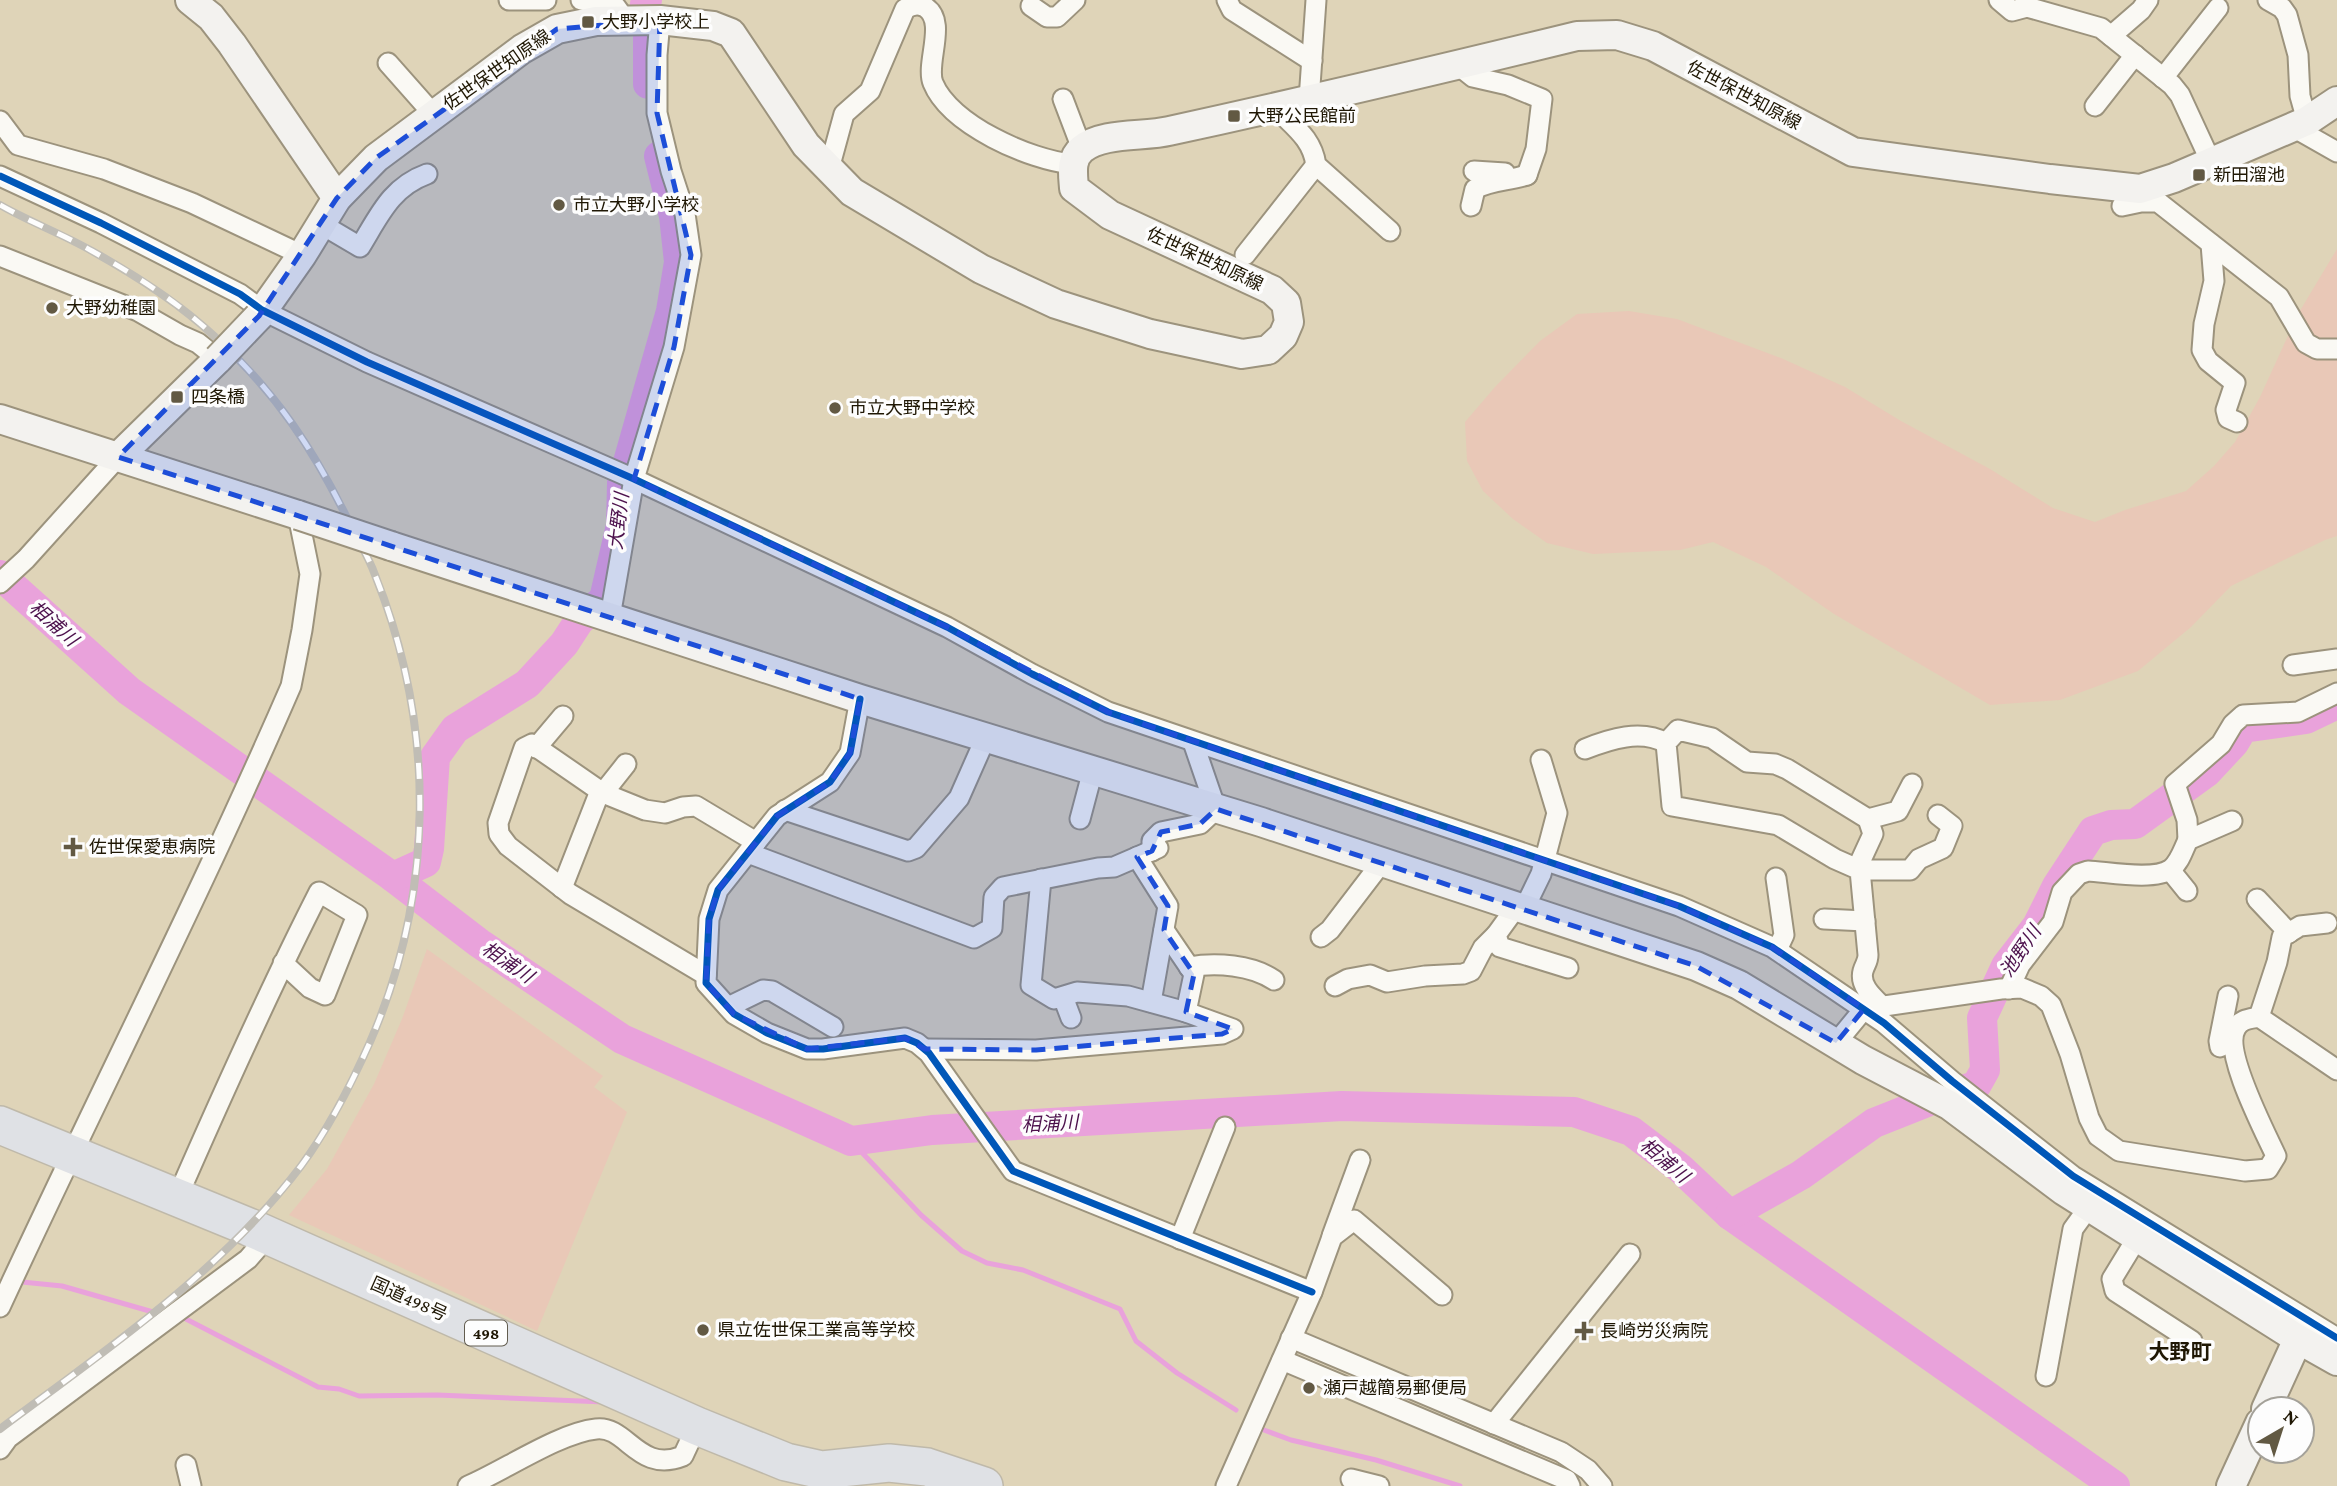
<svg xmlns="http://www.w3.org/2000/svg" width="2337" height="1486" viewBox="0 0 2337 1486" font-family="'Crimson Pro','Noto Sans JP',serif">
	<rect width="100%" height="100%" fill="#dfd4b8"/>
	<g fill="#e9c8b7">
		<path d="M 2337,249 L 2337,536 L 2325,540 L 2231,586 L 2191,627 L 2138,671 L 2060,700 L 1990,705 L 1834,614 L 1766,567 L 1713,542 L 1680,550 L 1593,554 L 1547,543 L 1513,519 L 1483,491 L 1467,461 L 1465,422 L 1495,387 L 1540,341 L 1577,314 L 1629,311 L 1677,319 L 1781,358 L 1845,387 L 1901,421 L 1990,469 L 2053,508 L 2095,522 L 2125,510 L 2186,491 L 2214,466 L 2235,442 L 2260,397 L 2298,314 Z"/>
		<path d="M 427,949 L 603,1076 L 594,1087 L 627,1112 L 537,1331 L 289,1215 L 327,1169 L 374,1084 L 402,1019 Z"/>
	</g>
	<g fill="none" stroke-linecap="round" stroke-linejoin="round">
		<g stroke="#e9a2db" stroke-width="5">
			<path d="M 851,1141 L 921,1215 L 962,1251 L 987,1263 L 1023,1270 L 1120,1309 L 1136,1341 L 1177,1373 L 1236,1410"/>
			<path d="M 22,1282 L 62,1286 L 153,1312"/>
			<path d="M 184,1318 L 318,1387 L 339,1389 L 359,1396 L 437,1395 L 604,1402"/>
			<path d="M 1264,1430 L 1291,1440 L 1376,1460 L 1460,1486"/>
		</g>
		<g stroke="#e9a2db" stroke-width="30">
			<path d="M 645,4 L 647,0"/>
			<path d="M 648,84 L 648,35"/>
			<path d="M 0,575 L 129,691 L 393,877 L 479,943 L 622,1039 L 851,1141 L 932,1130 L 1342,1106 L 1574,1112 L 1631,1131 L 1681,1169 L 1730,1215 L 2115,1486"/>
			<path d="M 393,877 L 426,862 L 429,849 L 435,757 L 455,729 L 527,684 L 564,644 L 579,621 L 604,599 L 621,525 L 622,483 L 671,311 L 679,262 L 674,216 L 659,156"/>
			<path d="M 1730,1215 L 1801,1175 L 1874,1123 L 1942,1096 L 1976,1086 L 1985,1070 L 1982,1018 L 2006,966 L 2037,926 L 2057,886 L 2093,831 L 2111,825 L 2135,824 L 2207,772 L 2234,743 L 2243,728 L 2306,719 L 2337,704"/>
		</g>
		<g stroke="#9c937d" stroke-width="23">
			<g id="street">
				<path d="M 509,0 L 546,0"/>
				<path d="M 581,0 L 616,7 L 621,14 L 621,21"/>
				<path d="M 1227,0 L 1232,10 L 1312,61"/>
				<path d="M 1999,0 L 2012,11 L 2027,7 L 2101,28 L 2172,85 L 2180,95 L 2211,162"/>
				<path d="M 2268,0 L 2282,8 L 2287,15 L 2298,55 L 2300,96 L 2307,121"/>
				<path d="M 1031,6 L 1047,17 L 1057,17 L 1075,0"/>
				<path d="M 2111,36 L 2141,10 L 2148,0"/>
				<path d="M 388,63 L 434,115"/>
				<path d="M 1458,65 L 1473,77 L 1508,85 L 1542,99 L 1536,149 L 1527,175"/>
				<path d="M 2163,78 L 2218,8"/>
				<path d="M 1063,99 L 1082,149"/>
				<path d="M 1309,100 L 1316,0"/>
				<path d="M 2095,106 L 2135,55"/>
				<path d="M 1276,108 C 1294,127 1312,138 1316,165 L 1390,231"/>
				<path d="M 0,121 L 18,145 L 104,169 L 192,203 L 302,255"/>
				<path d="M 2293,127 L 2337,152"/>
				<path d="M 829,169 L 844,114 L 870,91 L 905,9 C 911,5 918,3 925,7 C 948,21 925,63 933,83 C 950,125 1030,160 1072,164"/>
				<path d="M 1474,171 L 1505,173"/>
				<path d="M 0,176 L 101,223 L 240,294 L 262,310 L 367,362 L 634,479 L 947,627 L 1032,674 L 1108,712 L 1679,906 L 1772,947 L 1884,1023 L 1952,1081 L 2073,1176 L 2337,1338"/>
				<path d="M 1471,206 L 1475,189 C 1491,180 1509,181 1527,175"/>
				<path d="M 2122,206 L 2141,202 L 2158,202 L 2279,297 L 2306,343 L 2317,349 L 2337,349"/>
				<path d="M 321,224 L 360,247 C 379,216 391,187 427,174"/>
				<path d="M 2211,244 L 2214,281 L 2204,324 L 2202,350 L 2208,361 L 2235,383 L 2226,410 L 2228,418 L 2237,422"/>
				<path d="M 1245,255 L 1316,165"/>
				<path d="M 0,256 L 138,311 L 180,335 L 198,343 L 218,359"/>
				<path d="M 0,583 L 26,559 L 118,457"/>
				<path d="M 610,617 L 634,479 L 674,347 L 691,255 L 685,214 L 671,171 L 657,113 L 657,55 L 660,20"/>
				<path d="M 2293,665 L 2337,659"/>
				<path d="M 860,699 L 850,753 L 830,782 L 777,816 L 718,890 L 709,919 L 706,983 L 734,1014 L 767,1033 L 807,1049 L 823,1049 L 905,1038 L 917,1043 L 929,1053 L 1013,1171 L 1312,1292"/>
				<path d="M 536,748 L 563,716"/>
				<path d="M 1585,749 C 1610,739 1641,729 1666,743"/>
				<path d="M 603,793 L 626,764"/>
				<path d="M 785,810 L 908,851 L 916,848 L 959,798 L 986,737"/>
				<path d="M 1080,819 L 1093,770"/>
				<path d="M 1868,819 L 1898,811 L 1912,784"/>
				<path d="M 2188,840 L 2187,820 L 2175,784 L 2221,744 L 2233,724 L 2243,715 L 2298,712 L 2337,693"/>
				<path d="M 1152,851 L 1152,841 L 1161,832 L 1200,824 L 1216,809 L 1193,742"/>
				<path d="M 748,853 L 974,938 L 992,928 L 994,897 L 1003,887 L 1098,868 L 1114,867 L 1158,848"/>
				<path d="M 1137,857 L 1168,906 L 1151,1002"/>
				<path d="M 2170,870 L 2187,891"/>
				<path d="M 1776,878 L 1784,935 L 1777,950"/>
				<path d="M 562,888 L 600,791"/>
				<path d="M 2257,899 L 2289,933"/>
				<path d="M 1517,906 L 1496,935 L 1500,947 L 1568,968"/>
				<path d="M 1524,909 L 1541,874 L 1557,813 L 1541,760"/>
				<path d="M 1824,919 L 1865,921"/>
				<path d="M 1164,930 L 1194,974 L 1186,1012"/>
				<path d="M 1321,937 L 1330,930 L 1382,862"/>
				<path d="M 1189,967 C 1216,962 1252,965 1274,980"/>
				<path d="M 706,975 L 570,894 L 508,846 L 499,834 L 498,823 L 524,748 L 532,744 L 603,793 L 645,810 L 665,813 L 683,807 L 696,806 L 756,842"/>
				<path d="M 1335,986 L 1348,979 L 1370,975 L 1387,982 L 1425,976 L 1463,974 L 1471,971 L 1483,948 L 1496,935"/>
				<path d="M 2009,989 L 2020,965 L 2053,922 L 2062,892 L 2079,874 L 2088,871 C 2108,872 2155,881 2171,869 C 2180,862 2183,850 2188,840 L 2232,821"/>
				<path d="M 1063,997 L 1071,1018"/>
				<path d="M 728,1007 L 763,990 L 772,991 L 833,1027"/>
				<path d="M 1883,1007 C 1874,998 1859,986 1863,971 C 1865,964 1868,962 1868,955 L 1860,870 L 1835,859 L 1778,825 L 1672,806 L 1666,743 L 1678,730 L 1712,738 L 1747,762 L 1775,764 L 1787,769 L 1868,819 L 1873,834 L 1861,860 L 1860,870 L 1910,870 L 1919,859 L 1943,848 L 1952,826 L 1938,815"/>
				<path d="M 2259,1017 L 2277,962 L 2282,937 L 2300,926 L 2327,923"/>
				<path d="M 1836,1043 L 1864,1009 L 2001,989 L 2022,988 L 2041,996 L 2051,1005 L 2070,1054 L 2089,1118 L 2098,1136 L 2119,1151 L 2245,1171 L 2268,1169 L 2276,1156 C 2265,1132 2222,1050 2236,1028 C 2241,1019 2249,1019 2259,1017 L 2337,1070"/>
				<path d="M 2220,1047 L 2219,1041 L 2228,996"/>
				<path d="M 925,1049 L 1036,1050 L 1222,1034 L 1233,1029 L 1186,1012 L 1128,996 L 1077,992 L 1054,999 L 1031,985 L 1041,879"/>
				<path d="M 177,1198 C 222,1095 268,992 319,892 L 357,915 L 325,995 L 310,988 L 283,963"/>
				<path d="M 1332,1236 L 1360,1160"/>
				<path d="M 2137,1238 L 2112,1279 L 2115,1291 L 2192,1341"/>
				<path d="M 1180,1239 L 1225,1127"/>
				<path d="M 0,1307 C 96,1099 200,896 291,686 L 302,630 L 310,574 L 298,515"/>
				<path d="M 1291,1338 L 1561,1452 L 1588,1470 L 1602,1486"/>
				<path d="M 1282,1360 L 1567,1480 L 1570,1486"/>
				<path d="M 2046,1376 L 2073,1229 L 2089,1207"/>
				<path d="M 1494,1424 L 1630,1254"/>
				<path d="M 0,1449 L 8,1438 L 248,1259 L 268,1236"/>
				<path d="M 186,1465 L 191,1486"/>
				<path d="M 1351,1479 L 1379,1486"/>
				<path d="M 468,1486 C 505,1470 559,1433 596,1429 C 627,1425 638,1474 683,1456 L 697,1426"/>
				<path d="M 1226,1486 L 1312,1292 L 1332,1237 L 1354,1220 L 1442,1295"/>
			</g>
		</g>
		<g stroke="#9c937d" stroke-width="32">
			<g id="secondary">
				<path d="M 190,0 L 211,17 L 232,44 L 337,198"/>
				<path d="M 259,316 L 302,255 L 337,198 L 376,158 L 522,49 L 557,29 L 596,21 L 660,20 L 713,26 L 731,33 L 806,145 L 852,192 L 981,269 L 1056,304 L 1150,334 L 1242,354 L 1268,350 L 1283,336 L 1289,322 L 1286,303 L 1272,290 L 1110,215 L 1074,188 C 1073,174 1070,159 1082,149 C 1102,132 1144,137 1169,131 C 1306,101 1442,69 1577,36 L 1617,35 L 1653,46 L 1853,152 L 2050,179 L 2140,189 L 2174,178 L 2307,121 L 2337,101"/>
				<path d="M 0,419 L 298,515"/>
				<path d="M 118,457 L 218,359"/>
				<path d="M 391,546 L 860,699 L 1261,822 L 1696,966 L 1739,985 L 1863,1060 L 1949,1105 L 2064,1191 L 2298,1339 L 2337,1361"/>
				<path d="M 2266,1409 L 2298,1339"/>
				<path d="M 2231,1486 L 2260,1423"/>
			</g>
		</g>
		<g stroke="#bfb9aa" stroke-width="40">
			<path id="highway" d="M 0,1125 L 249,1227 L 697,1426 L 786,1462 L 822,1470 L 889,1463 L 927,1467 L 984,1486"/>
		</g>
		<use href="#street" stroke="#faf9f4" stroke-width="19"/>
		<use href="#secondary" stroke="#f3f2ef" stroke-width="28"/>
		<use href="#highway" stroke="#dfe1e5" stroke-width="37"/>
		<g stroke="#c0bdb5" stroke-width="8">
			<path id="rail" d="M 0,205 C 30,222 62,234 92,251 C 135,275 178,302 214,336 C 277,393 314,450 351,526 C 359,542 369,558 375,575 C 436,727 435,893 370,1042 C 351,1085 329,1128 301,1166 C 220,1273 107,1349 0,1429"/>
		</g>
		<use href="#rail" stroke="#fdfdfd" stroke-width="5" stroke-dasharray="16" stroke-linecap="butt"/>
		<g stroke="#9c937d" stroke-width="32" stroke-linecap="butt">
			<g id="secondary-bridge">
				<path d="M 218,359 L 259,316"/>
				<path d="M 298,515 L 391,546"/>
			</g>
		</g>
		<use href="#secondary-bridge" stroke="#f3f2ef" stroke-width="28"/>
		<g stroke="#fdfdfd" stroke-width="11">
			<g id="cycleway">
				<path d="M 0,176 L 101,223 L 240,294 L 262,310 L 367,362 L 634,479 L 947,627 L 1032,674 L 1108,712 L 1679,906 L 1772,947 L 1884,1023 L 1952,1081 L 2073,1176 L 2337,1338"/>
				<path d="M 860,699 L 850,753 L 830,782 L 777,816 L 718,890 L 709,919 L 706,983 L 734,1014 L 767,1033 L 807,1049 L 823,1049 L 905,1038 L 917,1043 L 929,1053 L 1013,1171 L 1312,1292"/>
			</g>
		</g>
		<use href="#cycleway" stroke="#0057b8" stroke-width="7"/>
	</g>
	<path fill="#1d4ed8" fill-opacity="0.2" stroke="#1d4ed8" stroke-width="5" stroke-dasharray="14 9" stroke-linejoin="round" d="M 660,20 L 657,113 L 691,255 L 674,347 L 634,479 L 947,627 L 1108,712 L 1679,906 L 1772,947 L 1864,1009 L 1836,1043 L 1696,966 L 1216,809 L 1200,824 L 1161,832 L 1152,851 L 1137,857 L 1168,906 L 1164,930 L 1194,974 L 1186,1012 L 1233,1029 L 1222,1034 L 1036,1050 L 925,1049 L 905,1038 L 807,1049 L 734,1014 L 706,983 L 709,919 L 718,890 L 777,816 L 830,782 L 850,753 L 860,699 L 118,457 L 259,316 L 337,198 L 376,158 L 557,29 Z"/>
	<g fill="#625943" stroke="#fdfdfd" stroke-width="2.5">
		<rect x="581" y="15" width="14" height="14" rx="3.5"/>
		<rect x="1227" y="109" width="14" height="14" rx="3.5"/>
		<rect x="2192" y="168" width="14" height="14" rx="3.5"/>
		<circle cx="559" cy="205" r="7"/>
		<circle cx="52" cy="308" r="7"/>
		<rect x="170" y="390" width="14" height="14" rx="3.5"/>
		<circle cx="835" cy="408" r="7"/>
		<path d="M69.5 836.5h7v7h7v7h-7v7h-7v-7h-7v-7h7z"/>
		<circle cx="703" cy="1330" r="7"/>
		<path d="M1580.5 1320.5h7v7h7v7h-7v7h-7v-7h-7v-7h7z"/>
		<circle cx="1309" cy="1388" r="7"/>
	</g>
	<g text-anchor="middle" stroke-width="7" stroke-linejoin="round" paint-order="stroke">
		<rect fill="#fdfdfd" stroke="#625c4f" stroke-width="2" x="465" y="1320.5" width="42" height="25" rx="5"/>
		<g font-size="16" font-weight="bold" fill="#1f1704">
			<text x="486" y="1339">498</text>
		</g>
		<g font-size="18" fill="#1f1704" stroke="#fdfdfd" text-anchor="start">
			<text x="602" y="28">大野小学校上</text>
			<text x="1248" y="122">大野公民館前</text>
			<text x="2213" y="181">新田溜池</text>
			<text x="573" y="211">市立大野小学校</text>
			<text x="66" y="314">大野幼稚園</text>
			<text x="191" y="403">四条橋</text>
			<text x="849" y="414">市立大野中学校</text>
			<text x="89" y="853">佐世保愛恵病院</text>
			<text x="717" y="1336">県立佐世保工業高等学校</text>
			<text x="1600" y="1337">長崎労災病院</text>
			<text x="1323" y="1394">瀬戸越簡易郵便局</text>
		</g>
		<g font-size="18" fill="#1f1704" stroke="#fdfdfd">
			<text transform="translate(497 70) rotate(-35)" y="6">佐世保世知原線</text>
			<text transform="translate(1744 95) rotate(28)" y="6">佐世保世知原線</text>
			<text transform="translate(1205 259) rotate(25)" y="6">佐世保世知原線</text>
			<text transform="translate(409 1299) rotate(24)" y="6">国道498号</text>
		</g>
		<g font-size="19" font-style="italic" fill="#4c114c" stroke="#fdfdfd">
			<text transform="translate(618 521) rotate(-83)" y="7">大野川</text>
			<text transform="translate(54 623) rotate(42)" y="7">相浦川</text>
			<text transform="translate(2020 951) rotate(-56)" y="7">池野川</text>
			<text transform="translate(508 962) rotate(34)" y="7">相浦川</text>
			<text transform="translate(1050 1123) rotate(-3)" y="7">相浦川</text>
			<text transform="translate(1665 1160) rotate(40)" y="7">相浦川</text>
		</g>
		<g font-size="21" font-weight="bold" fill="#1f1704" stroke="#fdfdfd">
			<text x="2180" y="1359">大野町</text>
		</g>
	</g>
	<g transform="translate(2281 1430) rotate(39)"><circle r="33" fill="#fdfdfd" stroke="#a4a199" stroke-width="2"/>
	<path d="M0-5L12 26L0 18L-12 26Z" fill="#625943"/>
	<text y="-10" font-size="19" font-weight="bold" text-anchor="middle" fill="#1f1704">N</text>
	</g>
</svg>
